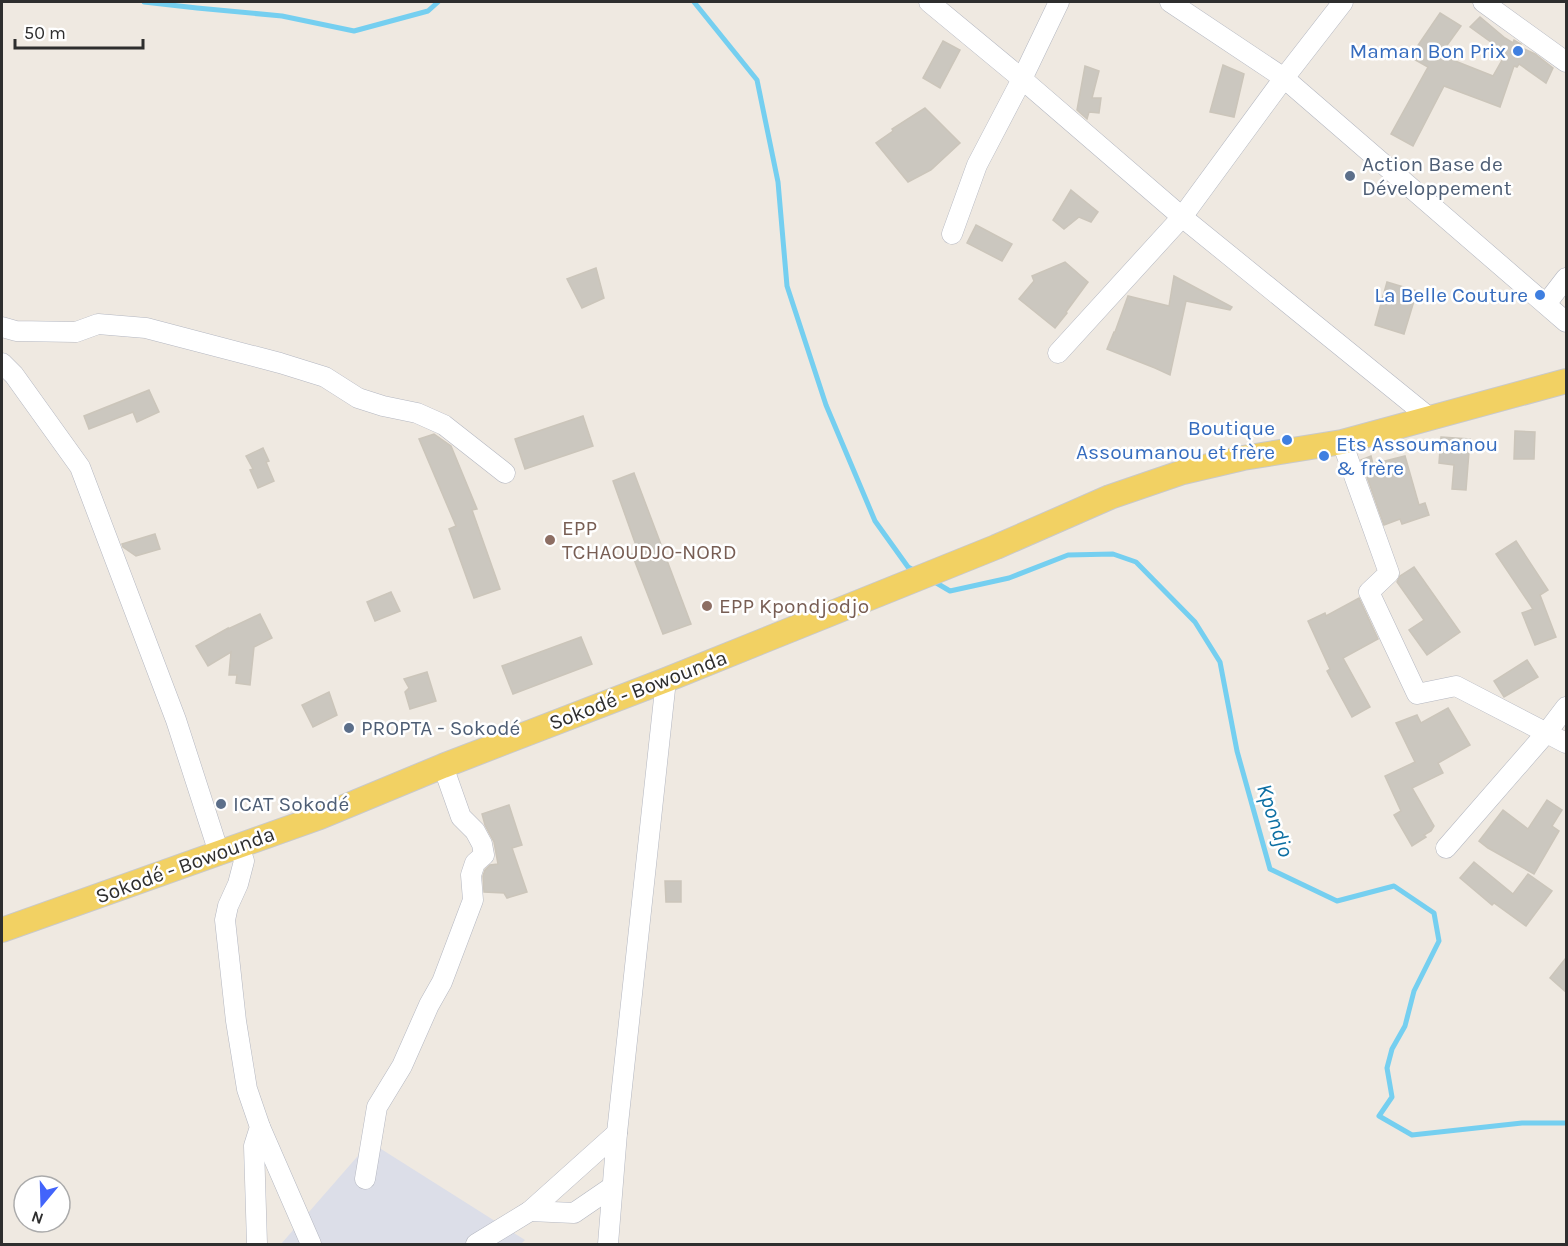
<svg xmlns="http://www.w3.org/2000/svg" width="1568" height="1246" viewBox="0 0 1568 1246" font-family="Karla,sans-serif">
	<rect width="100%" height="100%" fill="#efe9e1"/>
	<path fill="#dcdee8" d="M 370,1142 L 525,1240 L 521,1244 L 281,1244 Z"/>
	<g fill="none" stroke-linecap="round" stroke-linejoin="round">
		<g stroke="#75cff0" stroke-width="5">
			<path d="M 144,2 L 197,8 L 282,16 L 354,31 L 428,11 L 438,2"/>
			<path d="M 694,2 L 757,80 L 778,182 L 787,286 L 826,405 L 867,502 L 875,521 L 908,567 L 915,571"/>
			<path d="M 933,581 L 950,591 L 1009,578 L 1068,555 L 1113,554 L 1136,562 L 1195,622 L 1220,662 L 1237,751 L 1270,869 L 1337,901 L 1394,886 L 1434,913 L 1439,941 L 1414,991 L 1405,1026 L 1392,1049 L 1387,1068 L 1392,1097 L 1379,1116 L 1412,1135 L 1522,1123 L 1566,1123"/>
		</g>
	</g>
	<g fill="#cbc7bf" stroke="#cbc5ba" stroke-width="1.5">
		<path d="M 1440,13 L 1461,26 L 1440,55 L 1493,76 L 1506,53 L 1470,27 L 1480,17 L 1505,38 L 1513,43 L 1514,40 L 1521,44 L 1520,47 L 1535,54 L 1553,68 L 1546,83 L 1519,64 L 1517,67 L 1514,66 L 1500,107 L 1444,86 L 1413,146 L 1391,134 L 1428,67 L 1410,57 Z"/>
		<path d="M 943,41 L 960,50 L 940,88 L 923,78 Z"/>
		<path d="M 1223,65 L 1244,74 L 1234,117 L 1210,112 Z"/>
		<path d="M 1085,66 L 1099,71 L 1092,98 L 1101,98 L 1099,113 L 1089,112 L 1087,119 L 1077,110 Z"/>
		<path d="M 925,108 L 960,143 L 931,170 L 908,182 L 876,143 L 893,131 L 892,129 Z"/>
		<path d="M 1071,190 L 1098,212 L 1091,222 L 1079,217 L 1064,229 L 1053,220 Z"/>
		<path d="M 976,225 L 1012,244 L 1002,261 L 967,243 Z"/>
		<path d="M 1065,262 L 1088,282 L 1066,312 L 1067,313 L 1055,328 L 1019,299 L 1034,281 L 1032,276 Z"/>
		<path d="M 596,268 L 604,298 L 582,308 L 567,279 Z"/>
		<path d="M 1174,276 L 1232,307 L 1230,310 L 1186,301 L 1170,375 L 1155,368 L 1107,349 L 1114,332 L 1115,332 L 1128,296 L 1169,306 Z"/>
		<path d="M 1387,282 L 1417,291 L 1404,334 L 1375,325 Z"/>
		<path d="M 149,390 L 159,412 L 137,422 L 133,412 L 89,429 L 84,416 Z"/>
		<path d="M 583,416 L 593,446 L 525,469 L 515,439 Z"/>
		<path d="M 1515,431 L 1535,432 L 1534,459 L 1514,459 Z"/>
		<path d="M 434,434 L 451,446 L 477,509 L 472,510 L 500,589 L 474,598 L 449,529 L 456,526 L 419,439 Z"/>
		<path d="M 1441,437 L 1470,439 L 1466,490 L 1452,489 L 1454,465 L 1439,463 Z"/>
		<path d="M 263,448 L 269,461 L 266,462 L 274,481 L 258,488 L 250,470 L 253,469 L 246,456 Z"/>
		<path d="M 1371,456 L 1373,464 L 1405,456 L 1419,505 L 1425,503 L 1429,515 L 1402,524 L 1400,519 L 1384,525 L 1361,460 Z"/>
		<path d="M 634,473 L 691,624 L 663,634 L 632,554 L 638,551 L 613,481 Z"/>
		<path d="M 155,534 L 160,549 L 136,556 L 123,547 L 122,544 Z"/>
		<path d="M 1516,541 L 1548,590 L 1540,595 L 1556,637 L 1535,645 L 1522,613 L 1533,609 L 1496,554 Z"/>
		<path d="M 1414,567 L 1460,632 L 1427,655 L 1409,630 L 1424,620 L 1397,582 L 1400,576 Z"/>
		<path d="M 391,592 L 400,611 L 375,621 L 367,602 Z"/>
		<path d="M 1359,598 L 1378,639 L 1343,658 L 1370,707 L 1352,717 L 1327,671 L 1330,669 L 1308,621 L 1325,613 L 1326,616 Z"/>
		<path d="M 260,614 L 272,638 L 254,647 L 250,685 L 236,683 L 237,675 L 229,675 L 231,652 L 208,666 L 196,646 L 228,628 L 228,629 Z"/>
		<path d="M 581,637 L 592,664 L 513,694 L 502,666 Z"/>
		<path d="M 1527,660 L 1538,677 L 1504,697 L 1494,681 Z"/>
		<path d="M 427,672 L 436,701 L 410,709 L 405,692 L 409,688 L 404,679 Z"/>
		<path d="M 329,692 L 337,715 L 313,727 L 302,705 Z"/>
		<path d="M 1448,708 L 1470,745 L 1438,763 L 1443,773 L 1412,788 L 1434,826 L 1431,831 L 1424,835 L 1426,837 L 1412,846 L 1394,815 L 1401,811 L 1385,776 L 1415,762 L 1396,723 L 1417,715 L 1421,723 Z"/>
		<path d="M 1547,800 L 1562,810 L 1552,826 L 1559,831 L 1534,874 L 1488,848 L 1479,841 L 1503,810 L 1528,829 Z"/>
		<path d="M 509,805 L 522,845 L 512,848 L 527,892 L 507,898 L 504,893 L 484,892 L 483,876 L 485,870 L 490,865 L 498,864 L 494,842 L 485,825 L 482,814 Z"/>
		<path d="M 1474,862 L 1513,894 L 1528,874 L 1552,891 L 1526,926 L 1494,903 L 1492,905 L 1460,878 Z"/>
		<path d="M 665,881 L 681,881 L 681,902 L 666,902 Z"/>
		<path d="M 1566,958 L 1566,992 L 1550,978 Z"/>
	</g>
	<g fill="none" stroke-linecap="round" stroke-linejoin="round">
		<g stroke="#b4b7c1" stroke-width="21">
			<g id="minor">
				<path d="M 929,2 L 1022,79 L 1182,217 L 1431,419"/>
				<path d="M 1170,2 L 1284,78 L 1566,322"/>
				<path d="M 1483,2 L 1566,62"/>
				<path d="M 952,234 L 977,165 L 1022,79 L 1059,2"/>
				<path d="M 1546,304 L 1566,278"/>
				<path d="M 2,327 L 16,331 L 76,332 L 98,324 L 146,328 L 280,363 L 325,377 L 358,398 L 383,406 L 417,413 L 444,425 L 505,473"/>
				<path d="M 1058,353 L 1182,217 L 1284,78 L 1343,2"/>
				<path d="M 2,363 L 14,375 L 80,467 L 176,720 L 219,853"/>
				<path d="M 1342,442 L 1389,573 L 1369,592 L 1417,694 L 1456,686 L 1566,743"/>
				<path d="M 239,846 L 244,861 L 238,884 L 228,906 L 225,920 L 236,1021 L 247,1089 L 260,1127 L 254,1146 L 257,1244"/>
				<path d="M 1446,848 L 1547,732 L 1566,707"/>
				<path d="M 260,1127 L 311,1244"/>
				<path d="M 365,1179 L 377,1107 L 402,1066 L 429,1005 L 442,982 L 473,900 L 471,875 L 475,863 L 484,855 L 482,844 L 475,831 L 461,817 L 443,766"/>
				<path d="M 530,1211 L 574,1213 L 612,1187"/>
				<path d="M 476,1244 L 530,1211 L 617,1133"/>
				<path d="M 608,1244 L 617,1133 L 666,680"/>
			</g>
		</g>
		<g stroke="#c9c9c9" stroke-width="26">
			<path id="major" d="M 2,930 L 320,817 L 443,766 L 666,680 L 996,547 L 1110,497 L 1183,472 L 1243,458 L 1342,442 L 1566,381"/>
		</g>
		<use href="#minor" stroke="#fff" stroke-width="20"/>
		<use href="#major" stroke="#f2d163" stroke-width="24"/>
	</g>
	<g fill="#3f7fe0" stroke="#fff" stroke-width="2">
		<circle cx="1518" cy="51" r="6"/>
		<circle cx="1540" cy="295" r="6"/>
		<circle cx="1287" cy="440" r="6"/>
		<circle cx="1324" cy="456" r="6"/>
	</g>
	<g fill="#5c6f8a" stroke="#fff" stroke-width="2">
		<circle cx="1350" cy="176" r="6"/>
		<circle cx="349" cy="728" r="6"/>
		<circle cx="221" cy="804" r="6"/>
	</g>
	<g fill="#8d6e63" stroke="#fff" stroke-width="2">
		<circle cx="550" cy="540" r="6"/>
		<circle cx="707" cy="606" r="6"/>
	</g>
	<g text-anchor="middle" stroke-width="5" stroke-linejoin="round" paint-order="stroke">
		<g font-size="21" fill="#366cbe" stroke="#fff" text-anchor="end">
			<text x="1506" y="58">Maman Bon Prix</text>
			<text x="1528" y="302">La Belle Couture</text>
			<text x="1275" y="435">Boutique<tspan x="1275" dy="24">Assoumanou et frère</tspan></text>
			<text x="1336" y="451" text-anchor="start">Ets Assoumanou<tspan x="1336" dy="24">&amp; frère</tspan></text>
		</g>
		<g font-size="21" fill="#4e5e75" stroke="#fff" text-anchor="start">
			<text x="1362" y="171">Action Base de<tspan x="1362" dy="24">Développement</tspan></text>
			<text x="361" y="735">PROPTA - Sokodé</text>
			<text x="233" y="811">ICAT Sokodé</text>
		</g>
		<g font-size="21" fill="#785e54" stroke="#fff" text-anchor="start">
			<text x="562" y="535">EPP<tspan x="562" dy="24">TCHAOUDJO-NORD</tspan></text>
			<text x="719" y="613">EPP Kpondjodjo</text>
		</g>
		<g font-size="21" fill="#2e2e2e" stroke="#fff">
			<text transform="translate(638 690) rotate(-21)" y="7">Sokodé - Bowounda</text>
			<text transform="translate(185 865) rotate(-20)" y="7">Sokodé - Bowounda</text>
		</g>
		<g font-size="22" font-style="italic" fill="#0d6fa3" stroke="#fff">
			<text transform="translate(1276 820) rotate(72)" y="8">Kpondjo</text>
		</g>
	</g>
	<rect width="1568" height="1246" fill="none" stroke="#2e2e2e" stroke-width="6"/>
	<g transform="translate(42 1204) rotate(199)"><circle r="28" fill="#ffffff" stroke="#ababab" stroke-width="1.5"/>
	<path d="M0-4.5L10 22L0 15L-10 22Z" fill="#4264fb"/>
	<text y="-9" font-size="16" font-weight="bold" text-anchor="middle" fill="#2e2e2e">N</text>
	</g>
	<path d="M15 39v9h128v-9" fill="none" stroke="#2e2e2e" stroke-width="3"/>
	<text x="24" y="39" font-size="18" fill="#2e2e2e" stroke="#ffffff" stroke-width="4.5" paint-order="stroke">50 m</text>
</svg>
